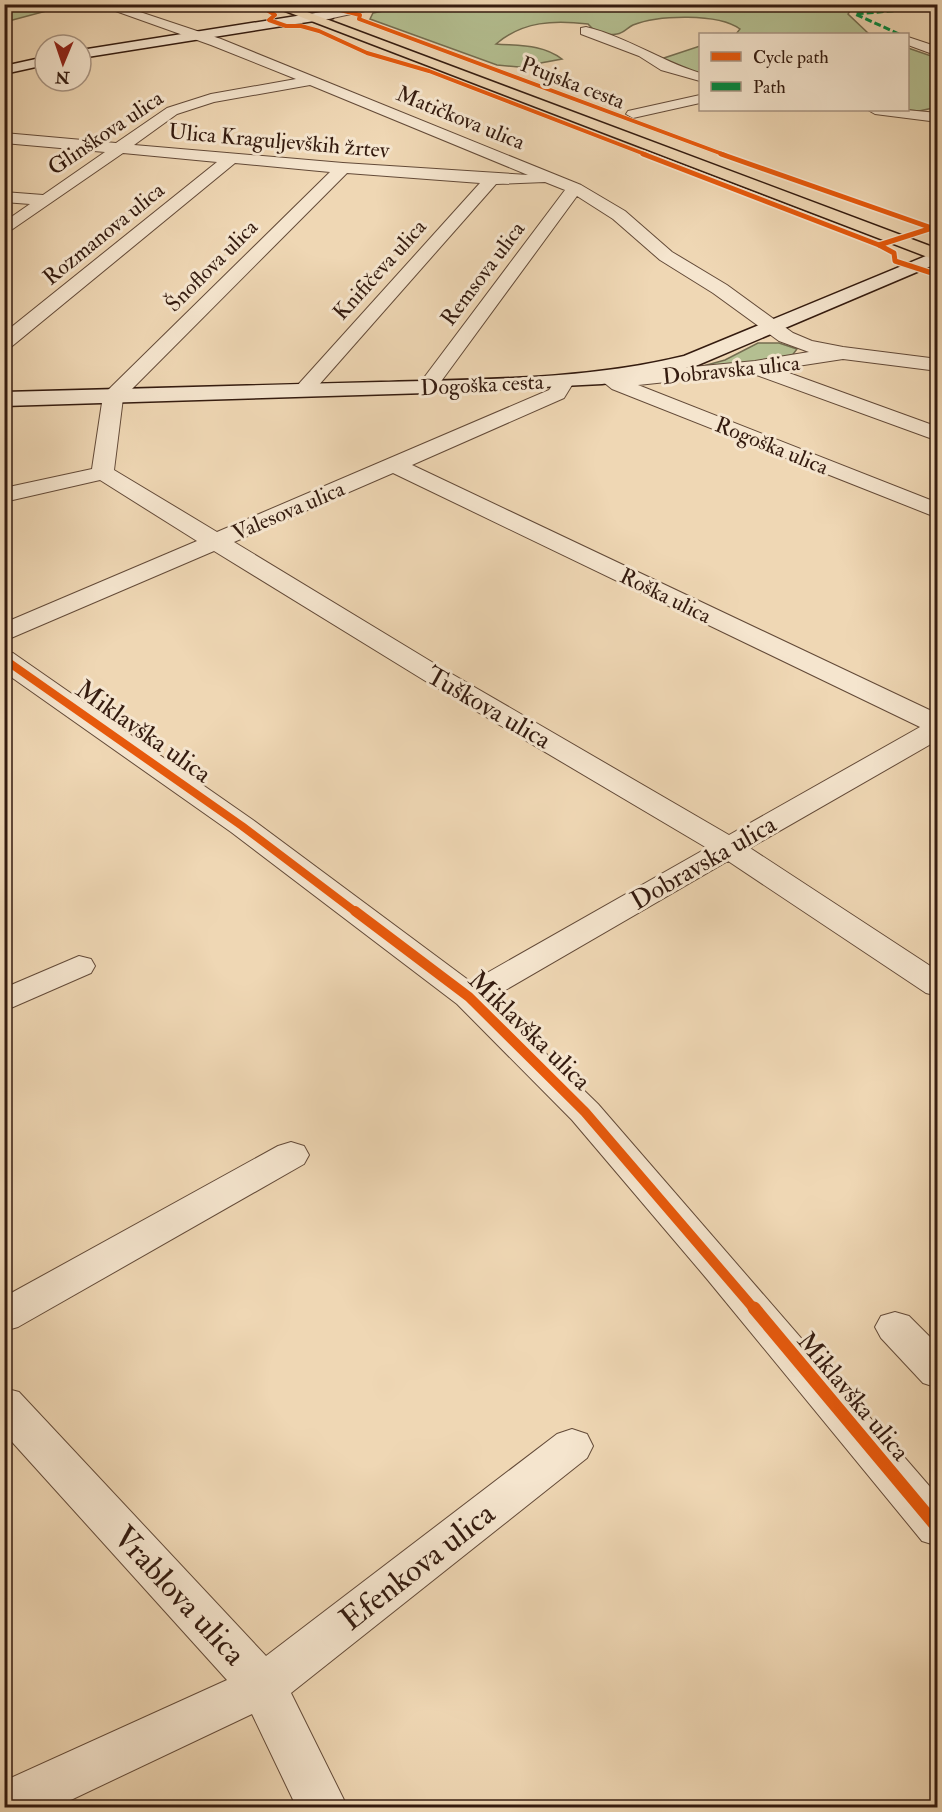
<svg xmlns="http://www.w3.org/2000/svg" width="942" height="1812" viewBox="0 0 942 1812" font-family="'IM FELL Double Pica',serif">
	<rect width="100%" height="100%" fill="#efd7b4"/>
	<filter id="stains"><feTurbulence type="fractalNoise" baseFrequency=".00333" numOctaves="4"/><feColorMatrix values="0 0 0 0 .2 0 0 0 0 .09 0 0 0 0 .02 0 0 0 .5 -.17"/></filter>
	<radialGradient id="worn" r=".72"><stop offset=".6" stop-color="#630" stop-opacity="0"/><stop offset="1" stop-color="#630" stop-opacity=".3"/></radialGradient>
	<g fill="#b4bf91" stroke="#746d50" stroke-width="1.5">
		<path d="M 5,4 L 69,4 L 69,5 L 5,22 Z"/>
		<path d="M 419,4 L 919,5 L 851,9 L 848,14 L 869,34 L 736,34 L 740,29 C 718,13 658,15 633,25 C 627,28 624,33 617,34 C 605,36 595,33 588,24 C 554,20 523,21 496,44 C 520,46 542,44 562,59 L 519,67 L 497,65 L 370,19 L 373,13 Z"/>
		<path d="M 700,46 L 700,73 L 686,71 L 661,59 Z"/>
		<path d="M 908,48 L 937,58 L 937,99 L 933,108 L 919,111 L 907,110 Z"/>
		<path d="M 758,343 L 779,343 L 797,349 L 791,357 L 706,368 L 703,366 L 725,360 Z"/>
	</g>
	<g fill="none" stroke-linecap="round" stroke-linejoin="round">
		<g stroke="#634a38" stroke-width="2">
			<g id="street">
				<path d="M 96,4 L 116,4 L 221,39 L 581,185 L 625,211 L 672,252 L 727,285 L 793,333 L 812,341 L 843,347 L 938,359 L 938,371 L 843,359 L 778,369 L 938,427 L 938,441 L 751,373 L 638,385 L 938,503 L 938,518 L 612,389 L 597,377 L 600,373 L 607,371 L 621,377 L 640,372 L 755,361 L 809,352 L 779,341 L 713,293 L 660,260 L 613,219 L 577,196 L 434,391 L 420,391 L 417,387 L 420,383 L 565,190 L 545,182 L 496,184 L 310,395 L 296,395 L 293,391 L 296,387 L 480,183 L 347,173 L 123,398 L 114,470 L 217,532 L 549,390 L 558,376 L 572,376 L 575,380 L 564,398 L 412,465 L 938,714 L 938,740 L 750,848 L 938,971 L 938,996 L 926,993 L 728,861 L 490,999 L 598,1104 L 938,1496 L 938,1546 L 922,1541 L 707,1279 L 572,1120 L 457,1004 L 231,832 L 4,672 L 4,651 L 13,653 L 253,820 L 471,982 L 707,848 L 427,682 L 214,551 L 4,641 L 4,623 L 197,541 L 100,480 L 4,502 L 4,488 L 92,469 L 103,396 L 106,392 L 330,172 L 235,163 L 11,347 L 4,349 L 4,333 L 217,162 L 123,153 L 4,235 L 4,222 L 30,204 L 4,202 L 4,192 L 43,195 L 105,152 L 4,143 L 4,133 L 116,143 L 167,108 L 211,94 L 296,79 L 211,45 ZM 310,85 L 528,175 L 343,163 L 134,145 L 177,114 L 214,102 ZM 393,473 L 920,727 L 729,835 L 445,670 L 234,542 Z"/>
				<path d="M 367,4 L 397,4 L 328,19 L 322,15 L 328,11 Z"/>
				<path d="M 586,27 C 627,37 661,61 700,73 L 700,81 L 661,70 L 639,56 L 581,34 L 581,28 Z"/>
				<path d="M 908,37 L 938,47 L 938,56 L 908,45 Z"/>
				<path d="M 700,95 L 700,103 L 633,118 L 626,114 L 628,111 Z"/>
				<path d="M 868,110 L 906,110 L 938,113 L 938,122 L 875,114 Z"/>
				<path d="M 79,956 L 91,959 L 95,966 L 91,973 L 4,1011 L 4,988 Z"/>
				<path d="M 291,1142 L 304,1146 L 309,1155 L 304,1164 L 18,1327 L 4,1331 L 4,1297 L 278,1146 Z"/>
				<path d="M 895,1312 L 909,1316 L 938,1345 L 938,1388 L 923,1383 L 881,1338 L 875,1327 L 881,1316 Z"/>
				<path d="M 4,1388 L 19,1392 L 266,1656 L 557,1434 L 572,1429 L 587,1434 L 593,1446 L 587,1458 L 291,1693 L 348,1808 L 297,1808 L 252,1714 L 54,1808 L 4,1808 L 4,1781 L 227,1680 L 4,1433 Z"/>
			</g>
		</g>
		<g stroke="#341b0f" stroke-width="3">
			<g id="secondary">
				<path d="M 328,11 L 333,12 L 333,18 L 81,58 L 81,50 Z"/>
				<path d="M 45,57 L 45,65 L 4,74 L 4,66 Z"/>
				<path d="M 938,251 L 938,263 L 698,365 L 645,378 L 602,384 L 427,393 L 4,406 L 4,392 C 130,389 256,385 381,382 C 482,379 586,380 684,356 Z"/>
			</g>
		</g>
		<g stroke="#341b0f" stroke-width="3">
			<path id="primary" d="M 267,4 L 286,4 L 938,249 L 938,261 Z"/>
		</g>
		<use href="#street" fill="#f5e5ce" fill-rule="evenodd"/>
		<use href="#secondary" fill="#f5e5ce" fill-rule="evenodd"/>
		<use href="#primary" fill="#efd7b4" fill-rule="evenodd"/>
		<path stroke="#00873e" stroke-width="3" stroke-dasharray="7 3" stroke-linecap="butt" d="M 899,34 L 855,14 L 938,7"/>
		<g stroke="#f5e5ce" stroke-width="5">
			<g id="cycleway-far4">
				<path d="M 306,4 L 267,10 L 275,15 L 269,20 L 286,26 L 301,26 L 319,31 L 367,53 L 429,71 L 647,155"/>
				<path d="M 317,4 L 360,15 L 359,19 L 725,155"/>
			</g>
		</g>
		<g stroke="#f5e5ce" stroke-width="8">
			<g id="cycleway-far3">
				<path d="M 643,154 L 879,245"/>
				<path d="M 721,154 L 929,227"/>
				<path d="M 932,228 L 879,245 L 894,253 L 895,261 L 938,275"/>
			</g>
		</g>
		<g stroke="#f5e5ce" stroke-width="11">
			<path id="cycleway-far2" d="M 4,659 L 242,826 L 357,913"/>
		</g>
		<g stroke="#f5e5ce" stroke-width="14">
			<path id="cycleway-far1" d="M 355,911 L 469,997 L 585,1112 L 755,1310"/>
		</g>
		<g stroke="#f5e5ce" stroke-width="16">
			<path id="cycleway" d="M 754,1308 L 938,1528"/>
		</g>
		<use href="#cycleway-far4" stroke="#e8590c" stroke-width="4"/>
		<use href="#cycleway-far3" stroke="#e8590c" stroke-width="5"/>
		<use href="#cycleway-far2" stroke="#e8590c" stroke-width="8"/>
		<use href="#cycleway-far1" stroke="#e8590c" stroke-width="10"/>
		<use href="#cycleway" stroke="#e8590c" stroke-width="13"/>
	</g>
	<g text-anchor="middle" stroke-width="6" stroke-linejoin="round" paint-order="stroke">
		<g font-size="22" fill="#341b0f" stroke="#f5e5ce">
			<text transform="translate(573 82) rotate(21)" y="8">Ptujska cesta</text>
			<text transform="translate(461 117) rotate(22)" y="8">Matičkova ulica</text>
			<text transform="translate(105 132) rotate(-34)" y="8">Glinškova ulica</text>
			<text transform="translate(279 140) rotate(5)" y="8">Ulica Kraguljevških žrtev</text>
			<text transform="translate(103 233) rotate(-39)" y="8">Rozmanova ulica</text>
			<text transform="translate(211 265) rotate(-45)" y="8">Šnoflova ulica</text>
			<text transform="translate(379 269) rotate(-48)" y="8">Knifičeva ulica</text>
			<text transform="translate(482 273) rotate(-53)" y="8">Remsova ulica</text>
			<text transform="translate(731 369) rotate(-6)" y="8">Dobravska ulica</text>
			<text transform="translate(482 384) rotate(-3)" y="8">Dogoška cesta</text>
			<text transform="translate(772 445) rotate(22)" y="8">Rogoška ulica</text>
			<text transform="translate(288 510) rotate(-23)" y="8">Valesova ulica</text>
			<text transform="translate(666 595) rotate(26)" y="8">Roška ulica</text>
		</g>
		<g font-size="26" fill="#341b0f" stroke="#f5e5ce">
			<text transform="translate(489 707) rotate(30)" y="9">Tuškova ulica</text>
			<text transform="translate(144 731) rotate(35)" y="9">Miklavška ulica</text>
			<text transform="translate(703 862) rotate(-30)" y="9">Dobravska ulica</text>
			<text transform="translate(530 1030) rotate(44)" y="9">Miklavška ulica</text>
			<text transform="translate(854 1396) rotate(50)" y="9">Miklavška ulica</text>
		</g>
		<g font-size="32" fill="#341b0f" stroke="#f5e5ce">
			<text transform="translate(417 1566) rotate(-38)" y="11">Efenkova ulica</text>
			<text transform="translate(180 1595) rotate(47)" y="11">Vrablova ulica</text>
		</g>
	</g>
	<rect width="942" height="1812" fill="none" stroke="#efd7b4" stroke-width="24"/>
	<rect x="6" y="6" width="930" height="1800" fill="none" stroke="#341b0f" stroke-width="3"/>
	<rect x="12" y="12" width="918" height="1788" fill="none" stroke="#341b0f" stroke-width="1.5"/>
	<rect x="699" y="33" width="210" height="78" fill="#f5e5ce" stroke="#a89482" stroke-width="1.5"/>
	<rect x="711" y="52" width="30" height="9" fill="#e8590c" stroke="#a89482" stroke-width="1.5"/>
	<text x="753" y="63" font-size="18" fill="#341b0f">Cycle path</text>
	<rect x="711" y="82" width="30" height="9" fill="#00873e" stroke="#a89482" stroke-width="1.5"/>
	<text x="753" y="93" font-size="18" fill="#341b0f">Path</text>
	<g transform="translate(63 63) rotate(182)"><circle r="28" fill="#f5e5ce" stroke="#a89482" stroke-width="1.5"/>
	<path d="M0-4.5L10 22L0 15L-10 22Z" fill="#8f2418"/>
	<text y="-9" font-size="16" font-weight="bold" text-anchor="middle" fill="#341b0f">N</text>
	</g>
	<rect width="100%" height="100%" filter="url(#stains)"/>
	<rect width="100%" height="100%" fill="url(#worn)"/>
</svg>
